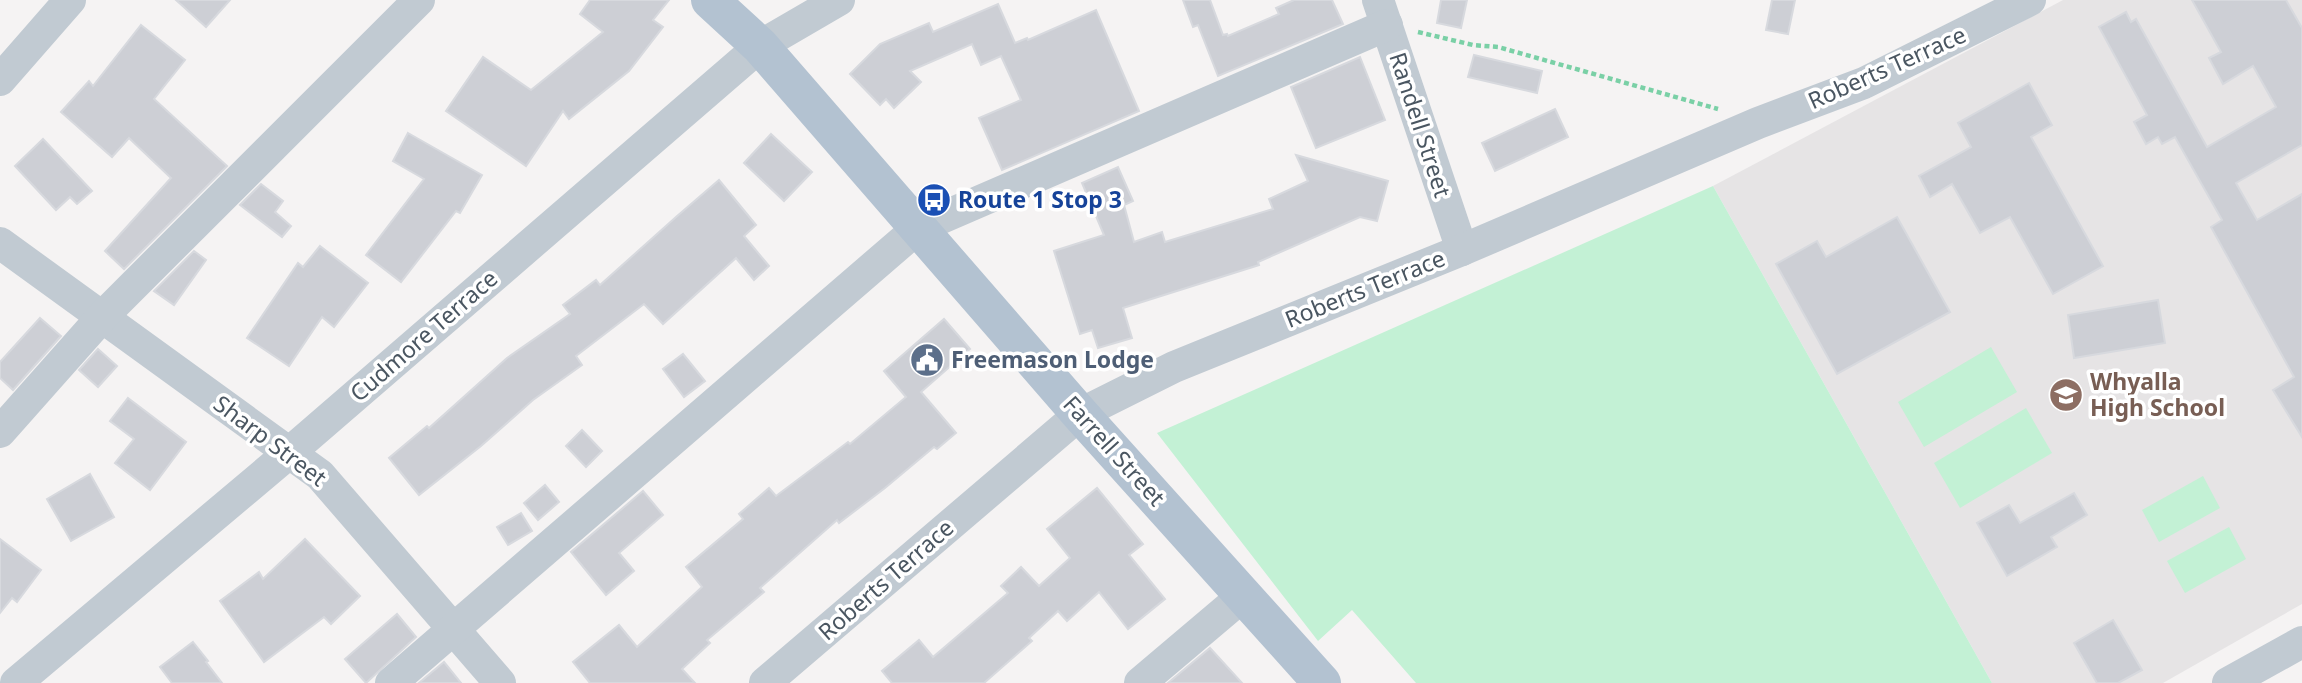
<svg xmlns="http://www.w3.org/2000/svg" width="2302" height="683" viewBox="0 0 2302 683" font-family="'Noto Sans',sans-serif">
	<rect width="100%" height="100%" fill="#f5f3f3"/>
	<path fill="#e6e4e5" d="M 2063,0 L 2302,0 L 2302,604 L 2163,683 L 1992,683 L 1713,186 Z"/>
	<g fill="#c3f1d5">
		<path d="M 1713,186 L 1992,683 L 1416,683 L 1352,610 L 1318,641 L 1157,433 Z"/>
		<path d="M 1991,347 L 2017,392 L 1924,447 L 1898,402 Z"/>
		<path d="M 2026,408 L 2052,453 L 1960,508 L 1934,463 Z"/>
		<path d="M 2203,476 L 2220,508 L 2159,542 L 2142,510 Z"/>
		<path d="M 2229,527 L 2246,559 L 2185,593 L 2167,561 Z"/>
	</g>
	<g fill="#cdcfd5" stroke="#d7d9de" stroke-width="2">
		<path d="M 176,0 L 230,0 L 206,27 Z"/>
		<path d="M 590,0 L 669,0 L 653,20 L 663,27 L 629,71 L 569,119 L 563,111 L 526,166 L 446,111 L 483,57 L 531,90 L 603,32 L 580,14 Z"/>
		<path d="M 1183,0 L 1210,0 L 1223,35 L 1227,34 L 1228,36 L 1279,14 L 1276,8 L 1294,0 L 1332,0 L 1343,24 L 1218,76 L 1198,25 L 1193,27 Z"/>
		<path d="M 1441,0 L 1467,0 L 1461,28 L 1437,23 Z"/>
		<path d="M 1772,0 L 1795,0 L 1788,34 L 1766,30 Z"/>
		<path d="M 2192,0 L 2286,0 L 2302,28 L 2302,145 L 2236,183 L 2257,220 L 2302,194 L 2302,437 L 2273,390 L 2294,377 L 2211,227 L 2222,220 L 2175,137 L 2162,144 L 2158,137 L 2146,144 L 2134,122 L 2147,115 L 2099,27 L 2126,12 L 2131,22 L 2136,19 L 2207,147 L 2276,107 L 2253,66 L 2223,84 L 2209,58 L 2221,52 Z"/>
		<path d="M 998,4 L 1015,43 L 1027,38 L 1028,40 L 1096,10 L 1139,111 L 1002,170 L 979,118 L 1021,100 L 1001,56 L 981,65 L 972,44 L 910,71 L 921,82 L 894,108 L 886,99 L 880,105 L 850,74 L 880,44 L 929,23 L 933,32 Z"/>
		<path d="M 141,25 L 185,60 L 154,99 L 227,166 L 124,269 L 105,251 L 171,178 L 129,138 L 112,157 L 61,112 L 89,81 L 93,86 Z"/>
		<path d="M 1474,55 L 1542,71 L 1537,93 L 1468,77 Z"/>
		<path d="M 1360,57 L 1385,120 L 1316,148 L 1291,87 Z"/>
		<path d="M 2029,83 L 2052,125 L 2031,137 L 2103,266 L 2053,294 L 2010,217 L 1980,233 L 1952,184 L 1930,197 L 1919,176 L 1971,147 L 1958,123 Z"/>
		<path d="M 1555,109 L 1568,137 L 1495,171 L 1482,143 Z"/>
		<path d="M 408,133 L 482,175 L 460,213 L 456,211 L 401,282 L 366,255 L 424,179 L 393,161 Z"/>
		<path d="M 771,134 L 812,172 L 784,201 L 744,163 Z"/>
		<path d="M 43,139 L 92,191 L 77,204 L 70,197 L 56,210 L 15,166 Z"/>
		<path d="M 1296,155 L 1388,181 L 1377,221 L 1360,217 L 1258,262 L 1259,265 L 1123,308 L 1132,338 L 1098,348 L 1092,330 L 1080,334 L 1054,251 L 1104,235 L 1082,183 L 1118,167 L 1133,201 L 1124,205 L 1134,242 L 1162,232 L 1165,242 L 1273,209 L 1269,199 L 1308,181 Z"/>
		<path d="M 719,180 L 756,225 L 744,236 L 769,266 L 754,280 L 736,258 L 663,324 L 644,304 L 576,356 L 582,365 L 533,400 L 481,446 L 419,495 L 389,458 L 427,426 L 429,428 L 507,358 L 570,314 L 563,305 L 596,280 L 600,285 L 676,217 Z"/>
		<path d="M 261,184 L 283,201 L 275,212 L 291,226 L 282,237 L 240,205 Z"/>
		<path d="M 1897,217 L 1950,312 L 1837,374 L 1776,264 L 1817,241 L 1826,257 Z"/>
		<path d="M 320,246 L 368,283 L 334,327 L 322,317 L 289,366 L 247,338 L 298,263 L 303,267 Z"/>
		<path d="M 194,251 L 206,260 L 174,305 L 154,291 Z"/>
		<path d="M 2158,300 L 2165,343 L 2074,358 L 2068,315 Z"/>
		<path d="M 40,318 L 61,336 L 13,390 L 0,378 L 0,362 Z"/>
		<path d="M 944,319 L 970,349 L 921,392 L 956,433 L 937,449 L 934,447 L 885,488 L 839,523 L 837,520 L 760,588 L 764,592 L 707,640 L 710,643 L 682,669 L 695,683 L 590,683 L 573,662 L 619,625 L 637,647 L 702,587 L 686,567 L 743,519 L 739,514 L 769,488 L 776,496 L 848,442 L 850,444 L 906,397 L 884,371 Z"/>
		<path d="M 98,349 L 117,366 L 98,387 L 79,370 Z"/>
		<path d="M 683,354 L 705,381 L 684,397 L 663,369 Z"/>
		<path d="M 128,398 L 186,442 L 150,490 L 115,463 L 134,439 L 110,421 Z"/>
		<path d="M 582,430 L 602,451 L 586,467 L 566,446 Z"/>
		<path d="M 90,474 L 114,517 L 71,541 L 47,499 Z"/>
		<path d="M 545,485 L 559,502 L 538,520 L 524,503 Z"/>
		<path d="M 1097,488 L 1143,544 L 1129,555 L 1165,599 L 1128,629 L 1099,592 L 1067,621 L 1058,611 L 1029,638 L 1032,641 L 984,683 L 892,683 L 882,671 L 919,640 L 933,657 L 1008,593 L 1001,586 L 1021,567 L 1039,586 L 1070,558 L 1047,529 Z"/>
		<path d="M 643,491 L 663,515 L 619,553 L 634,571 L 606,595 L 571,552 Z"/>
		<path d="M 2074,493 L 2087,515 L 2051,537 L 2057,547 L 2007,576 L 1977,523 L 2009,505 L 2020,523 Z"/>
		<path d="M 521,513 L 532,531 L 508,545 L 497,527 Z"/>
		<path d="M 0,539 L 41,570 L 17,602 L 12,598 L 0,613 Z"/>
		<path d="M 305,539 L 360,596 L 331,624 L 324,617 L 264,662 L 220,601 L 259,572 L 263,579 Z"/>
		<path d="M 397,614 L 416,637 L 366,683 L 345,659 Z"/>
		<path d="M 2113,620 L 2142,670 L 2118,683 L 2097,683 L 2074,643 Z"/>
		<path d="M 193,642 L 208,661 L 206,662 L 222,683 L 172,683 L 160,667 Z"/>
		<path d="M 1210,648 L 1242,683 L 1168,683 Z"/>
		<path d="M 444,662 L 461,683 L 419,683 Z"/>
	</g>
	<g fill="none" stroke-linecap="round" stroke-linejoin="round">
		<path stroke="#7ad0a6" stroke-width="4.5" stroke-dasharray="5 3.5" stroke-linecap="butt" d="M 1418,32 L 1473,45 L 1498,47 L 1718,109"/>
		<g stroke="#c1cad2" stroke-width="32">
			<path d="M 1378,0 L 1462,250"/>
			<path d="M 0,80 L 70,0"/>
			<path d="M 0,243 L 320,475 L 500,683"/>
			<path d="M 0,432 L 102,317 L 419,0"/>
			<path d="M 16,683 L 289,453 L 760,46 L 839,0"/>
			<path d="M 391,683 L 918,228 L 1387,25"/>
			<path d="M 765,683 L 1080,414 L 1174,367 L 1462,250 L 1758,123 L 1864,83 L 2030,0"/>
			<path d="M 1140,683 L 1244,595"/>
			<path d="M 2228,683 L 2302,642"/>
		</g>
		<path stroke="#b3c2d1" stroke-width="38" d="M 710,0 L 760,46 L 1080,414 L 1322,683"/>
	</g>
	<defs>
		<g id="bus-disc" transform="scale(1.75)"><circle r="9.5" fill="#1a4fb4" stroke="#fff"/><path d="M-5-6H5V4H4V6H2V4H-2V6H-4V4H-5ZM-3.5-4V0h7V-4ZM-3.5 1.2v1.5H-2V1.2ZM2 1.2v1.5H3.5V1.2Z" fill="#fff"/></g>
		<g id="civic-disc" transform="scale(1.75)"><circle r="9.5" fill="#5c6f8a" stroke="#fff"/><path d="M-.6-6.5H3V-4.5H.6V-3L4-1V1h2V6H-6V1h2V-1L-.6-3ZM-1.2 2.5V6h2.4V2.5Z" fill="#fff"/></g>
		<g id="school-disc" transform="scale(1.75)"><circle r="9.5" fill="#8d6e63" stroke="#fff"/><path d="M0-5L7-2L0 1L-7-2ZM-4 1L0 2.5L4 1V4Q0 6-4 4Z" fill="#fff"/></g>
	</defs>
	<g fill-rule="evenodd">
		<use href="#bus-disc" x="934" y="200"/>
		<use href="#civic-disc" x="927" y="360"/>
		<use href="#school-disc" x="2066" y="395"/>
	</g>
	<g text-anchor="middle" stroke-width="7" stroke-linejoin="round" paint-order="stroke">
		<g font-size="23" fill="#4a5661" stroke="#fff">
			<text transform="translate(1887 68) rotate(-24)" y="8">Roberts Terrace</text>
			<text transform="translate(1420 125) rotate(72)" y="8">Randell Street</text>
			<text transform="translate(1365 289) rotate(-22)" y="8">Roberts Terrace</text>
			<text transform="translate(424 336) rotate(-41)" y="8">Cudmore Terrace</text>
			<text transform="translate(270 441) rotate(37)" y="8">Sharp Street</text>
			<text transform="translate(1114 451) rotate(48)" y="8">Farrell Street</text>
			<text transform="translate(886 580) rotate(-41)" y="8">Roberts Terrace</text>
		</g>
		<g font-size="23" font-weight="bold" fill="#164399" stroke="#fff" text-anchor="start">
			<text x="958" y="208">Route 1 Stop 3</text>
		</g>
		<g font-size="23" font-weight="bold" fill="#4e5e75" stroke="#fff" text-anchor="start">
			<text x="951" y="368">Freemason Lodge</text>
		</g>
		<g font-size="23" font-weight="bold" fill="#785e54" stroke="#fff" text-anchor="start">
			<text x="2090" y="390">Whyalla<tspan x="2090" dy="26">High School</tspan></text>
		</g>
	</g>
</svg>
